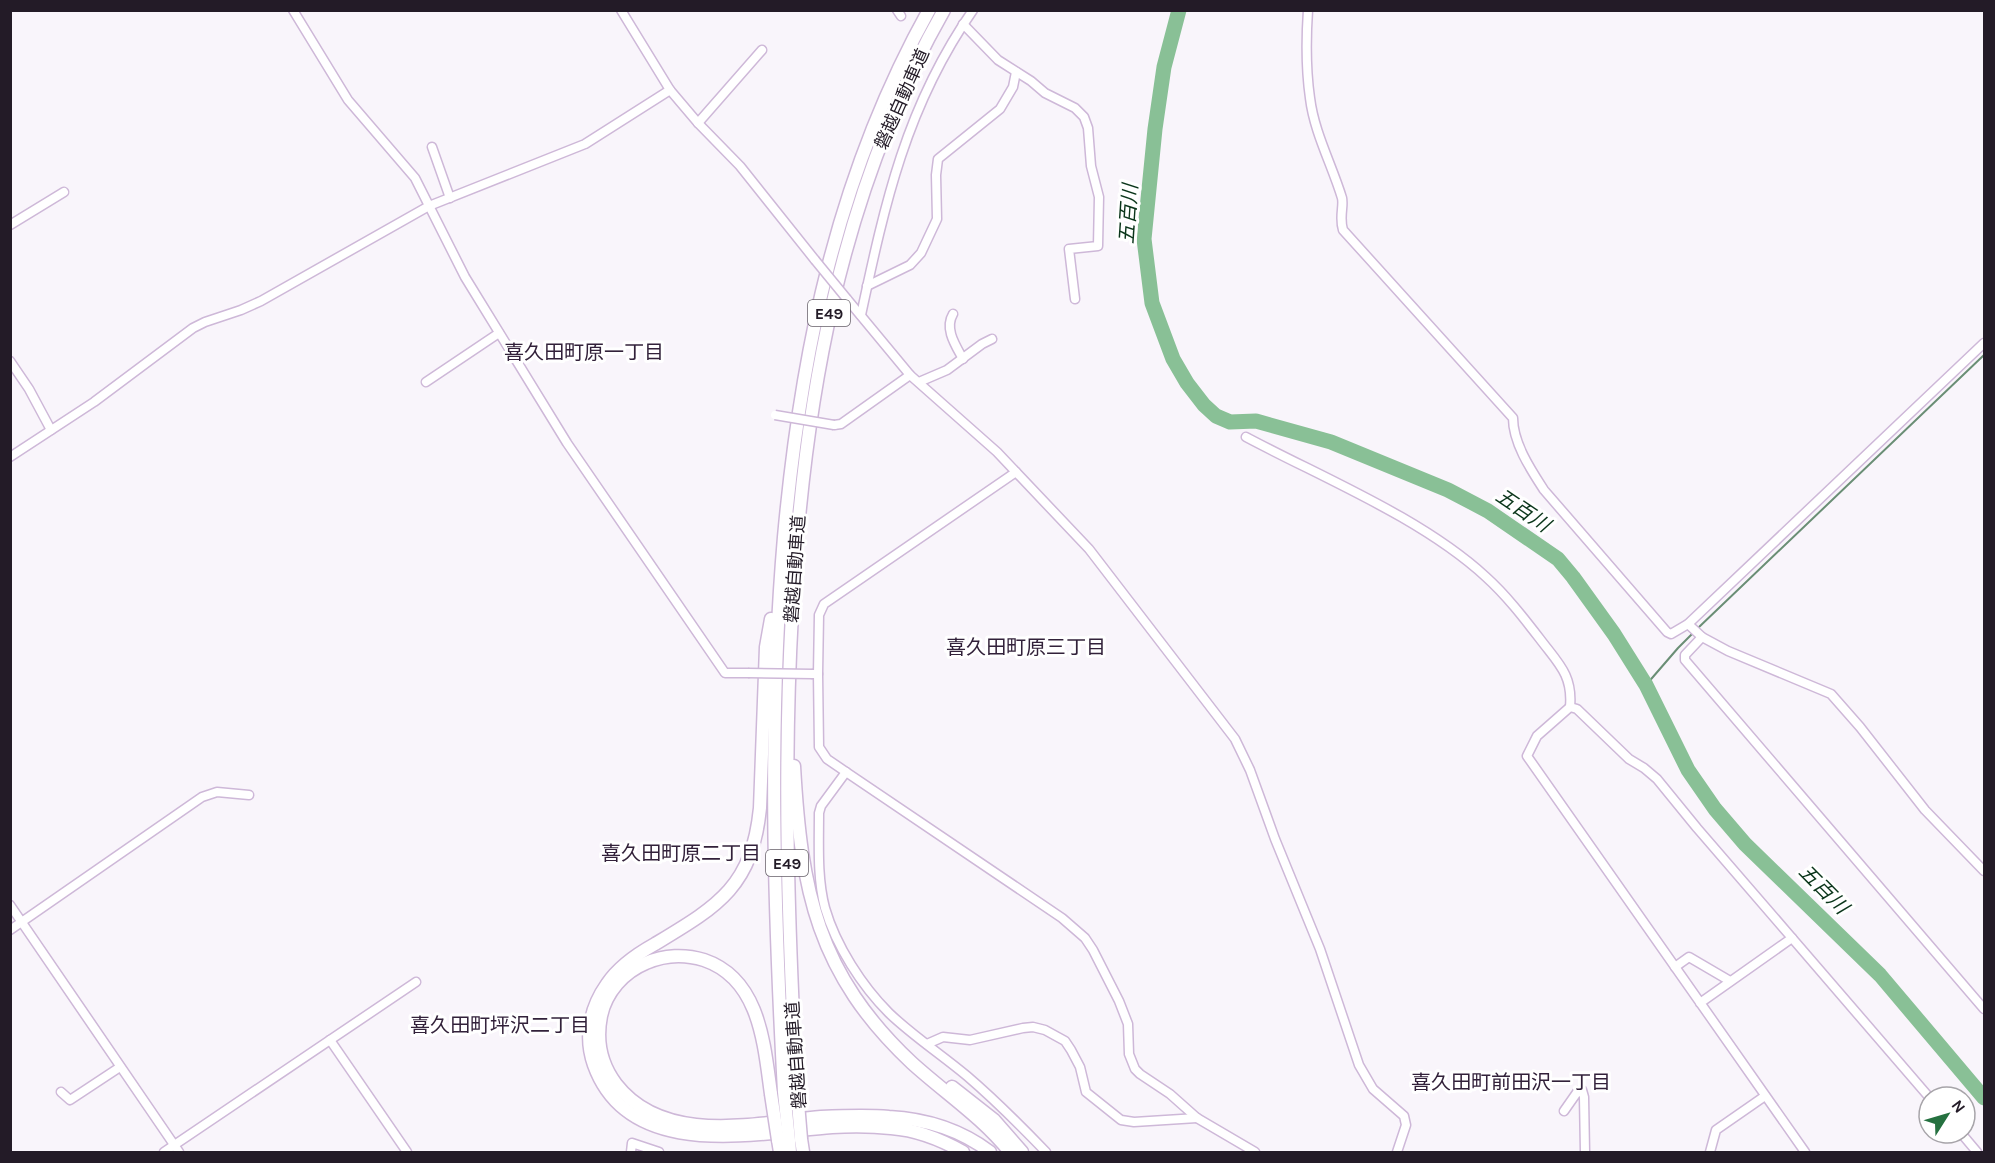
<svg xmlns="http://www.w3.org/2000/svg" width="1995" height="1163" viewBox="0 0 1995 1163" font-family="Karla,'Noto Sans JP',sans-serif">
	<rect width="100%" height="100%" fill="#f9f5fb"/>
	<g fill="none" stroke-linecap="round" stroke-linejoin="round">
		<g stroke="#6a8e75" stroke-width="2">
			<path d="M 1698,628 L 1984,355"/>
			<path d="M 1646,685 L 1678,648 L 1694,632"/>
		</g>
		<path stroke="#89c096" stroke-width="15" d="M 1179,10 L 1164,67 L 1155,129 L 1144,239 L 1152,303 L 1173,359 L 1187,383 L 1204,405 L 1216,416 L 1230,422 L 1256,421 L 1331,442 L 1448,490 L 1488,511 L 1558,559 L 1573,577 L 1614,634 L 1646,685 L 1688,770 L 1715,809 L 1745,844 L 1880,975 L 1984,1098"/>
		<g stroke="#ceb8d8" stroke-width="11">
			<g id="minor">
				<path d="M 293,10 L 348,100 L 415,178 L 465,277 L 567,443 L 725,673 L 748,673"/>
				<path d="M 621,10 L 670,90 L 698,123 L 740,166 L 815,260"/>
				<path d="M 897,10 L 901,16"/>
				<path d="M 1308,10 C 1306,39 1306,70 1310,98 C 1314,132 1332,165 1342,198 C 1344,206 1339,217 1343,230 L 1513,418 C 1513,443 1531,470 1544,490 L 1667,632 L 1671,634 L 1688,624 L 1984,343"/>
				<path d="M 963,24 L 998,60 L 1031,81 L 1045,93 L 1075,108 L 1084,117 L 1088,128 L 1091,166 L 1099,197 L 1098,246 L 1069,249 L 1075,299"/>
				<path d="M 698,123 L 762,50"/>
				<path d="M 432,147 L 450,198"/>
				<path d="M 10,225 L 64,192"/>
				<path d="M 867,286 L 910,265 L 921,253 L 937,219 L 936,175 L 938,159 L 1000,109 L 1013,87 L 1016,72"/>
				<path d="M 847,299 L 910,375 L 997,452 L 1089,549 L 1235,739 L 1250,770 L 1275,839 L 1320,949 L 1359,1065 L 1373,1089 L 1404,1116 L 1406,1125 L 1397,1152"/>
				<path d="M 953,314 C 944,329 956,346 963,359"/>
				<path d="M 861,315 C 885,203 906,106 973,10"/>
				<path d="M 10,361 L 29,389 L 51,430"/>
				<path d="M 426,382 L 499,333"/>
				<path d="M 919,382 L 947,370 L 982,344 L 992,339"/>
				<path d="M 834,425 L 841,424 L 910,375"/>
				<path d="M 1246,437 C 1323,478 1422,518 1486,577 C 1506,595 1523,617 1540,639 C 1558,663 1573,675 1570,707"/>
				<path d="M 10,457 L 94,402 L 193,328 L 205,322 L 241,310 L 261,301 L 429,206 L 585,144 L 670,90"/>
				<path d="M 1688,624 L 1702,637 L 1728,651 L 1831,694 L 1860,727 L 1925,810 L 1984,871"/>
				<path d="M 1702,637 L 1685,655 L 1685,660 L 1984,1009"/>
				<path d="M 813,674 L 818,674 L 819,747 L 827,759 L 846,772 L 1062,918 L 1085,938 L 1093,950 L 1119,1001 L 1128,1024 L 1129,1054 L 1135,1069 L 1140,1074 L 1170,1094 L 1197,1118 L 1255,1152"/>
				<path d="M 818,674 L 819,615 L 824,604 L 1016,472"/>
				<path d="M 846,772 L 821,806 L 819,813 C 819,844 817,878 825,908 C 836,946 862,986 889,1013 C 913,1036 942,1055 967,1076 C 995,1100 1021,1126 1046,1152"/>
				<path d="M 10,905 L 179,1152"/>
				<path d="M 10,930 L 202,797 L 217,792 L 249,795"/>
				<path d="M 1792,938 L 1929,1097"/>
				<path d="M 1675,967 L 1689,957 L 1730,981"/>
				<path d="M 1700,1003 L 1792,938 L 1697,828 L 1657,779 L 1644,768 L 1629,759 L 1577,709 L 1570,707 L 1537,736 L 1527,756 L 1805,1152"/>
				<path d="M 330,1040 L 407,1152"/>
				<path d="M 927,1044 L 943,1037 L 970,1040 L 1023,1028 L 1033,1027 L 1045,1030 L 1065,1041 L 1071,1050 L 1080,1067 L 1086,1092 L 1121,1120 L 1134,1122 L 1197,1118"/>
				<path d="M 61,1092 L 70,1100 L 120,1067"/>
				<path d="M 1564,1111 L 1578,1091 L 1582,1090 L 1584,1097 L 1585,1152"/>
				<path d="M 1961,1133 L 1977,1152"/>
				<path d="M 164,1152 L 416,982"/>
				<path d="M 631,1152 L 632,1143 L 659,1152"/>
				<path d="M 1710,1152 L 1716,1130 L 1765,1096"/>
			</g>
		</g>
		<g stroke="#ceb8d8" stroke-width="15">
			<g id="highway">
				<path d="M 771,619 L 766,647 L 760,808 C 752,887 718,906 655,944 C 637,954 619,966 607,984 C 590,1008 584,1037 594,1065 C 629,1162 755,1133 832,1127 C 851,1126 872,1126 891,1128 C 918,1130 940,1139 963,1152"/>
				<path d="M 794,766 C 801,890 817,974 912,1063 C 945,1093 982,1117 1010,1152"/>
				<path d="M 952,1087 L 994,1120 L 1022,1152"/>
				<path d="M 797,1091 C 788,931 783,773 792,613 C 803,405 839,194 944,10"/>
				<path d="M 784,1092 C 774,906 768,722 784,537 C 801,351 837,175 929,10"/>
				<path d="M 771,1094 C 764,1044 760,979 704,960 C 685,954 664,955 646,963 C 624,972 606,992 601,1016 C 596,1041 601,1064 616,1084 C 664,1146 756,1123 821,1117 C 844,1116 867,1115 889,1117 C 926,1119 961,1130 990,1152"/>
				<path d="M 801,1139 L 803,1152"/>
				<path d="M 778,1140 L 780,1152"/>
				<path d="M 789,1140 L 790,1152"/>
			</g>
		</g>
		<use href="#minor" stroke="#fff" stroke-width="8"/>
		<use href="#highway" stroke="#fff" stroke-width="12"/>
		<g stroke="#ceb8d8" stroke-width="11" stroke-linecap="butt">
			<g id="minor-bridge">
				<path d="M 815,260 L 847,299"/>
				<path d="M 775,415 L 834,425"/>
				<path d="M 748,673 L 813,674"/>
			</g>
		</g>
		<g stroke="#ceb8d8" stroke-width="15" stroke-linecap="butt">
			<g id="highway-bridge">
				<path d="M 797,1091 L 801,1139"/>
				<path d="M 784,1092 L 789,1140"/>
				<path d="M 771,1094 L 778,1140"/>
			</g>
		</g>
		<use href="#minor-bridge" stroke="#fff" stroke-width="8"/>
		<use href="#highway-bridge" stroke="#fff" stroke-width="12"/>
	</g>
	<g text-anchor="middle" stroke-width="6" stroke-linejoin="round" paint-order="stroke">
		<g fill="#fff" stroke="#655f68" stroke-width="1.5">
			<rect x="808" y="300" width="42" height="26" rx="4.5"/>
			<rect x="766" y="850" width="42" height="26" rx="4.5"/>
		</g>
		<g font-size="16" font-weight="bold" fill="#231b27">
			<text x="829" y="319">E49</text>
			<text x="787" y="869">E49</text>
		</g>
		<g font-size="18" fill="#231b27" stroke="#fff">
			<text transform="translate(902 99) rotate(-66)" y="6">磐越自動車道</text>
			<text transform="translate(795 569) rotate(-86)" y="6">磐越自動車道</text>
			<text transform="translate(796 1055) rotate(-94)" y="6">磐越自動車道</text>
		</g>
		<g font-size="20" font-style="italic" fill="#0a351a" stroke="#fff">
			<text transform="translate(1128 214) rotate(-86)" y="7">五百川</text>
			<text transform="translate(1523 510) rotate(34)" y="7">五百川</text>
			<text transform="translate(1824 889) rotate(45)" y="7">五百川</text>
		</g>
		<g font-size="20" fill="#32213a" stroke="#fff">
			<text x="584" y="359">喜久田町原一丁目</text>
			<text x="1026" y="654">喜久田町原三丁目</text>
			<text x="681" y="860">喜久田町原二丁目</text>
			<text x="500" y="1032">喜久田町坪沢二丁目</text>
			<text x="1511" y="1089">喜久田町前田沢一丁目</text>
		</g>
	</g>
	<rect width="1995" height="1163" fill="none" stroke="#231b27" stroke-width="24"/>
	<g transform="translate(1947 1115) rotate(53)"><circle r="28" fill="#ffffff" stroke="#a7a4a9" stroke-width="1.5"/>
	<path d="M0-4.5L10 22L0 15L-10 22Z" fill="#257140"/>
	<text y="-9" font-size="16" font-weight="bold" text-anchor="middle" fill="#231b27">N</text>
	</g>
</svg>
